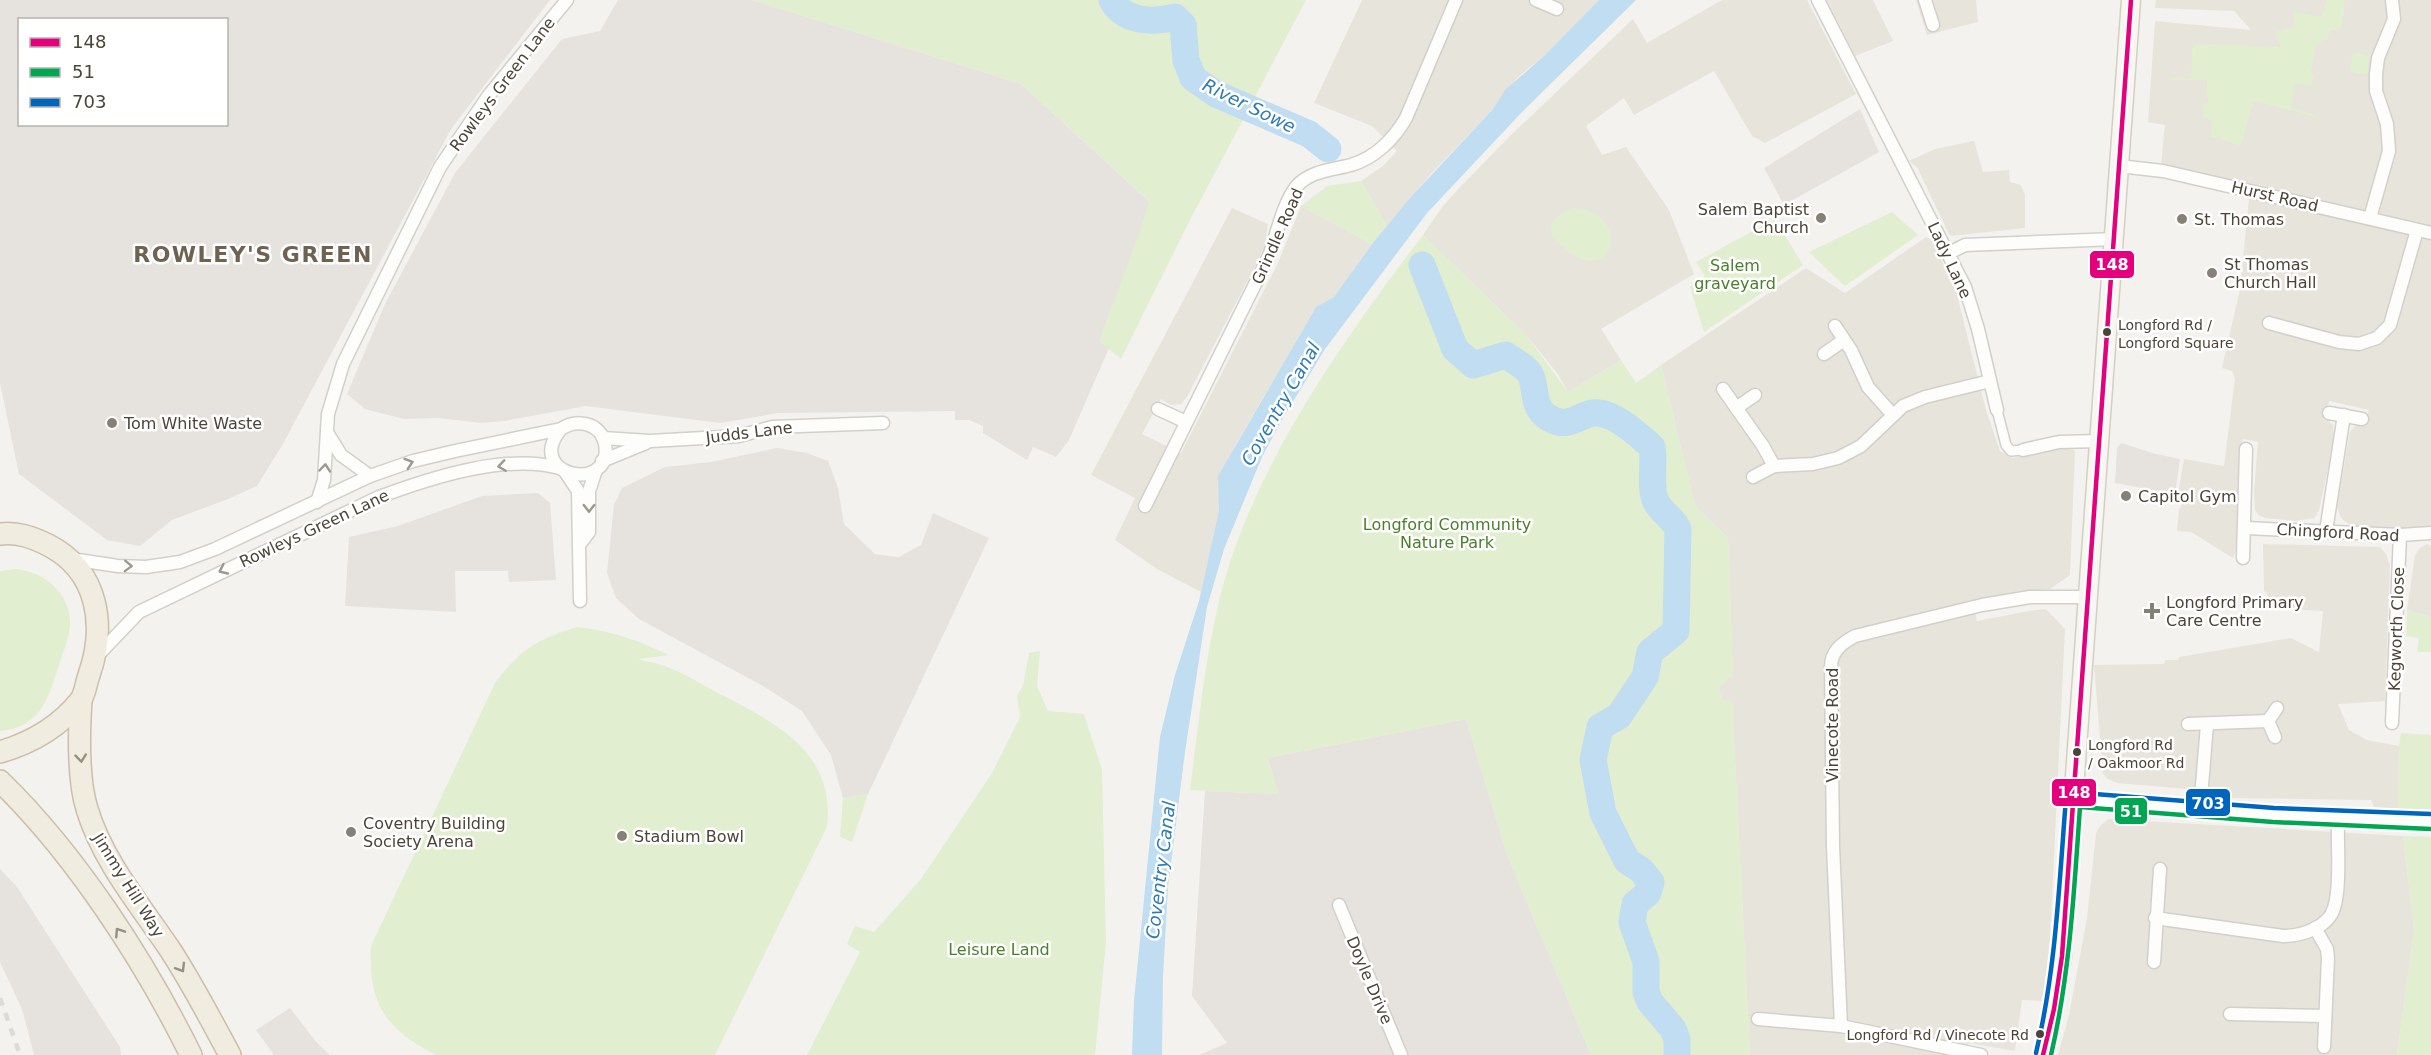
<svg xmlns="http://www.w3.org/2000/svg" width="2431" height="1055" viewBox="0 0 2431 1055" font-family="'DejaVu Sans',sans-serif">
	<rect width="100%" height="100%" fill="#f4f2ee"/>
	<g fill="#e7e4dc">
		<path d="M 1362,0 L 1599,0 L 1545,55 L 1518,77 L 1493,109 L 1431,174 L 1387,226 L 1361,181 L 1383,166 L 1397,151 L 1372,126 L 1314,103 Z"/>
		<path d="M 1722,0 L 1807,0 L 1856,94 L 1765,143 L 1752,136 L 1714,71 L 1634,115 L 1624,98 L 1586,126 L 1602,155 L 1626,147 L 1669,210 L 1694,274 L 1601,329 L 1621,360 L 1568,392 L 1557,373 L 1527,336 L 1423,235 L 1442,207 L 1462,185 L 1511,135 L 1633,19 L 1647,43 Z"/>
		<path d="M 1827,0 L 1873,0 L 1893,41 L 1855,56 Z"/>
		<path d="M 1916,0 L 1976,0 L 1978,22 L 1927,35 Z"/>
		<path d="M 2156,0 L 2431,0 L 2431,526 L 2406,529 L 2351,526 L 2341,518 L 2337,507 L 2350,432 L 2356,425 L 2364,425 L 2369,410 L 2329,401 L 2325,417 L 2333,425 L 2334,439 L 2319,511 L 2314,518 L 2295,521 L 2265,518 L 2258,515 L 2255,510 L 2254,492 L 2258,442 L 2243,439 L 2238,494 L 2237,548 L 2233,558 L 2191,532 L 2177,531 L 2179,510 L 2186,496 L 2178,494 L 2184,459 L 2224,466 L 2235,378 L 2232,371 L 2222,368 L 2240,289 L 2249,198 L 2246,184 L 2161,165 L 2165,125 L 2148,122 L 2155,21 L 2251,30 L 2234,11 L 2155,8 Z"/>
		<path d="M 1974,141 L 1983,172 L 2009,170 L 2010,182 L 2021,185 L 2025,195 L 2025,228 L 1951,236 L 1949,234 L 1917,167 L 1909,161 L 1935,149 Z"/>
		<path d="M 1301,206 L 1372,244 L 1334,297 L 1316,307 L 1235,446 L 1219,498 L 1219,510 L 1201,592 L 1157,569 L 1115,540 L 1135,498 L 1091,475 L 1232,208 L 1268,224 L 1264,249 L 1187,397 L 1181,404 L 1171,405 L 1161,399 L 1142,434 L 1181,453 L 1278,263 Z"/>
		<path d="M 1926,237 L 1932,240 L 1956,291 L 1986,410 L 2000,451 L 2013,458 L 2056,447 L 2074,450 L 2075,452 L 2070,575 L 2050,589 L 2023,591 L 1973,600 L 1977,621 L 2034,610 L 2046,609 L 2065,629 L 2049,960 L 2043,1001 L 2022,1000 L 2015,1051 L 1969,1043 L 1966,1055 L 1750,1055 L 1732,700 L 1723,700 L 1718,688 L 1733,675 L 1728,538 L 1695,506 L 1661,365 L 1806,268 L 1845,293 Z"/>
		<path d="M 2263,544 L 2380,547 L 2386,554 L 2390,566 L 2385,701 L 2338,704 L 2349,730 L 2367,740 L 2399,746 L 2398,809 L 2374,807 L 2371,800 L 2227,798 L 2187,789 L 2117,783 L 2108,779 L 2103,774 L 2094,665 L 2164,664 L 2165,660 L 2178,660 L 2179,657 L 2291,638 L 2319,652 L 2323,611 L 2286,609 L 2269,603 L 2267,593 L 2264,591 Z"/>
		<path d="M 2427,544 L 2431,546 L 2431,617 L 2407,610 L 2415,555 L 2420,548 Z"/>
		<path d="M 2108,819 L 2403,836 L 2414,930 L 2397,1055 L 2058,1055 L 2069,1015 L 2087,918 L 2096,834 L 2099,827 Z"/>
	</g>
	<g fill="#e6e2de" fill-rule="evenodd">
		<path d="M 0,0 L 550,0 L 451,129 L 284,442 L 257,486 L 228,499 L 172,520 L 140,546 L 107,540 L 19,474 L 0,383 ZM 20,20 L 226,20 L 226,124 L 20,124 Z"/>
		<path d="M 618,0 L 752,0 L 1021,84 L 1166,217 L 1069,440 L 1056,457 L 1033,447 L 1027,460 L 983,433 L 983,426 L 969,420 L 955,420 L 955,411 L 778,413 L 720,423 L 586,406 L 504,421 L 482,423 L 438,418 L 404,419 L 365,409 L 347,394 L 385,304 L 455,173 L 562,39 L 600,31 Z"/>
		<path d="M 1466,719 L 1507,855 L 1591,1055 L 1199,1055 L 1227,1043 L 1192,996 L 1205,791 L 1278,794 L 1268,758 Z"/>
	</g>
	<g fill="#e1eecf">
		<path d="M 752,0 L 1306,0 L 1188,224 L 1121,359 L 1099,341 L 1141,228 L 1149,201 L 1021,84 Z"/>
		<path d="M 2326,0 L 2345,0 L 2341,30 L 2330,30 L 2327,40 L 2323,40 L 2316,45 L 2311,72 L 2314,76 L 2311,86 L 2295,84 L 2291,108 L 2316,115 L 2316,117 L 2253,101 L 2241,146 L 2223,140 L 2220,137 L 2211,137 L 2212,120 L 2203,118 L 2202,105 L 2209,102 L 2206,94 L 2207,80 L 2172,80 L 2173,78 L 2191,78 L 2193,44 L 2281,47 L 2274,32 L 2294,27 L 2293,12 L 2322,17 Z"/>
		<path d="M 2354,52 L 2369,56 L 2367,75 L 2349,71 Z"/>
		<path d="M 1361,181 L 1387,226 L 1372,244 L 1301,206 L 1327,186 Z"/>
		<path d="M 1574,208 C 1638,211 1611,305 1552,236 C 1547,220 1561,212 1574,208 Z"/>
		<path d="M 1892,212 L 1918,235 L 1845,286 L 1809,252 Z"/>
		<path d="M 1775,219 L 1803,265 L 1704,332 L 1690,287 L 1705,276 L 1696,262 Z"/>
		<path d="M 1423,235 L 1527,336 L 1568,392 L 1621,360 L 1636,383 L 1661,365 L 1695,506 L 1728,538 L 1733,675 L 1718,688 L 1723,700 L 1732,700 L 1750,1055 L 1591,1055 L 1507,855 L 1466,719 L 1268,758 L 1279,794 L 1190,790 C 1198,729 1204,666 1218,606 C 1247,475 1343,340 1423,235 Z"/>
		<path d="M 15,569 C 45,572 71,593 70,625 C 69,639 63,652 59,665 C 48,699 41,727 0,731 L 0,571 Z"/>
		<path d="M 2407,610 L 2431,617 L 2431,652 L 2417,652 L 2419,638 L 2406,636 Z"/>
		<path d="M 577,627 C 613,631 637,640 669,655 L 638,659 C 647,662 656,663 665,666 C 686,674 706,687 726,697 C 782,726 835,755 827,827 L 715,1055 L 436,1055 C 385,1029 368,1003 371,946 L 495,683 C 521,649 536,640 577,627 Z"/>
		<path d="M 1040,651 L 1037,686 L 1048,711 L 1084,714 L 1102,770 L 1106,942 L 1095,1055 L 807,1055 L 860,952 L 847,944 L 855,926 L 874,932 L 921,879 L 992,773 L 1020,717 L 1017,696 L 1023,686 L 1029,653 Z"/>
		<path d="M 2401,733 L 2431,735 L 2431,811 L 2398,809 L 2399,746 Z"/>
		<path d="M 868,794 L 852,842 L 840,837 L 843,798 Z"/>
		<path d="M 2403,836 L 2431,837 L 2431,1055 L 2397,1055 L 2414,930 Z"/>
	</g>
	<g fill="#e6e3df">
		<path d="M 1860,109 L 1879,152 L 1784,205 L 1764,168 Z"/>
		<path d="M 2121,443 L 2156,454 L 2180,459 L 2175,494 L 2115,483 L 2117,448 Z"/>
		<path d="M 777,448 L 807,453 L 828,461 L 838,488 L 844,524 L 875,554 L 899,557 L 921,545 L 933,513 L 989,538 L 868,794 L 843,798 L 831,755 L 802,711 L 763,686 L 639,619 L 616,598 L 607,573 L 614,505 L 622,488 L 665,467 L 711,462 Z"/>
		<path d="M 538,493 L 550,503 L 556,580 L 509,582 L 508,571 L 455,571 L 456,612 L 345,606 L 349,537 L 398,526 L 482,496 Z"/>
		<path d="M 0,869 L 17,887 L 120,1047 L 121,1055 L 34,1055 L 22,1009 L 0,962 Z"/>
		<path d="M 290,1008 L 317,1043 L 330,1055 L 274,1055 L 256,1030 Z"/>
	</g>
	<path fill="#c0ddf1" d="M 1599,0 L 1636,0 L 1524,110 L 1427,213 L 1325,349 L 1280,423 L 1262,457 L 1224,549 L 1207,607 L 1185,752 L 1168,887 L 1163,976 L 1162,1055 L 1132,1055 L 1134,1001 L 1160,737 L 1175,675 L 1199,601 L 1219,510 L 1218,476 L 1316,307 L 1334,297 L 1372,244 L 1410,198 L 1493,109 L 1505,90 L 1545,55 Z"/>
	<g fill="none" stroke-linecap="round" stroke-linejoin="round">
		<g stroke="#c0ddf1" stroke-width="27">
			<path d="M 1112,0 C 1123,22 1154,23 1175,17 L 1183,25 L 1186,60 L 1193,78 L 1216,94 L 1309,134 L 1328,149"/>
			<path d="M 1422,265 L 1455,349 L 1473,365 L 1506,355 C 1514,361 1527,367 1531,376 C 1537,392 1532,408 1549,418 C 1571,431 1581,411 1598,413 C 1618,415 1638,435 1652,447 C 1655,464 1649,487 1656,502 C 1661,512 1673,518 1678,529 L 1676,631 L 1650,652 L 1645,677 L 1619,716 L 1600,727 L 1593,760 L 1603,813 L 1627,861 L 1641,870 L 1651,882 L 1648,893 L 1635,904 L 1632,922 L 1646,962 L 1646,992 L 1650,1002 L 1673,1029 L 1677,1039 L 1677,1055"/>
		</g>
		<g stroke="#d2d0cb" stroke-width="12">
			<path id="pedestrian" d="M 1997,410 L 2006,445 L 2011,451 L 2023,450"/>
		</g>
		<g stroke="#d2d0cb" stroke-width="15">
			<g id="minor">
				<path d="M 1536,0 L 1557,9"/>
				<path d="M 1818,0 L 1965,287 L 1978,329 L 1997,410"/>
				<path d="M 1925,0 L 1933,25"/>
				<path d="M 2119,166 L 2163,171 L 2431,233"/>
				<path d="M 2370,218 L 2389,151 L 2387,124 L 2376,91 L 2376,74 L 2378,58 L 2394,19 L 2392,0"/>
				<path d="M 1949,253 L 1965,245 L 2115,239"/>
				<path d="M 2269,323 L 2339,342 L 2359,344 L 2377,338 L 2390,325 L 2417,230"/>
				<path d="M 1835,326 L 1851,350 L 1868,387 L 1892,414"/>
				<path d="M 1824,354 L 1844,340"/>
				<path d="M 1723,389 L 1763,446 L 1774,466"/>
				<path d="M 1736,408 L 1755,395"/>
				<path d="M 1158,409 L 1186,422"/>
				<path d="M 2329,413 L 2362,419"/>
				<path d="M 328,434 L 341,455 L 370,476"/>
				<path d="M 603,438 L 650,441 L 739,436 L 772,427 L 883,423"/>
				<path d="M 2023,450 L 2059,442 L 2099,441"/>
				<path d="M 602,461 L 646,443"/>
				<path d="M 566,473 L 578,491 L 580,601"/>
				<path d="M 1753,477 L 1774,466 L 1813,464 L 1838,458 L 1861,446 L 1903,406 L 1925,397 L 1990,381"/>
				<path d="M 317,502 L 324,480 L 328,414 L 343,364 L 440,167 L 489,95 L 567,0"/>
				<path d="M 1145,506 L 1269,256 C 1277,234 1282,206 1296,187 C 1309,171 1332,170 1351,165 C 1375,158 1394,139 1406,118 L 1456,0"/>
				<path d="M 2246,528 L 2400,535 L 2431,533"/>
				<path d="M 2326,531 L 2344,415"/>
				<path d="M 580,544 L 589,532 L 589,491 L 596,470"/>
				<path d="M 2243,558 L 2246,449"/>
				<path d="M 71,559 L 118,566 L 146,567 L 180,562 L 215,549 L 370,476 L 413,461 L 455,451 L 561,429 C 577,418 601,423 605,444 C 614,495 522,476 561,429"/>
				<path d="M 96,657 L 139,612 L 379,497 C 430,478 506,453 560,468"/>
				<path d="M 2392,723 L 2400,535"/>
				<path d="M 2188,724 L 2268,721"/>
				<path d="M 2275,737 L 2268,721 L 2277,708"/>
				<path d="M 2073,799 L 2274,815 L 2431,822"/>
				<path d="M 2200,809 L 2207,725"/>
				<path d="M 1339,905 L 1401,1055"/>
				<path d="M 2155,918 L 2283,936 C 2301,936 2328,928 2334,908 C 2341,886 2337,843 2338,818"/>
				<path d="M 2315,928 L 2327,949 L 2328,958 L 2324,1047"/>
				<path d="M 2154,962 L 2160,869"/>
				<path d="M 2230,1014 L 2325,1016"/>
				<path d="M 1758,1019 L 1841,1026 L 1981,1055"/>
				<path d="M 1841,1026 L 1833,846 L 1831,667 C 1831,651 1842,643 1855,636 L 1982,605 L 2030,597 L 2089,597"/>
			</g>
		</g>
		<g stroke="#d3cfc5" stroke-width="21">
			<path id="secondary" d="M 2043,1055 L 2054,1009 L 2062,956 L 2131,0"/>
		</g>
		<g stroke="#ccbfa9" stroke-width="24">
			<g id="trunk">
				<path d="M 0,534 C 18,532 32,537 48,545 C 99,571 106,626 89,675 C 86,683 85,695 80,701 C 59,727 31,743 0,752"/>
				<path d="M 81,700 C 79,731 78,780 87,809 C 103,862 141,906 171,951 C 193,985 211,1020 230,1055"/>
				<path d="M 0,781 C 76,855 144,960 191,1055"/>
			</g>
		</g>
		<use href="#pedestrian" stroke="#fdfdfc" stroke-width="9"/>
		<use href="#minor" stroke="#fdfdfc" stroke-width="12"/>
		<use href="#secondary" stroke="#f7f6f1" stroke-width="18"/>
		<use href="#trunk" stroke="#f0ece0" stroke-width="21"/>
		<path stroke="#dbdbda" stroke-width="4.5" stroke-dasharray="8 8" stroke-linecap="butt" d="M 0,998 L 20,1055"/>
		<g stroke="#fff" stroke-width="9">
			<path id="bus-1" d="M 2043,1055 L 2054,1009 L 2062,956 L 2131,0"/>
		</g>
		<g stroke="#fff" stroke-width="9">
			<path id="bus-2" d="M 2051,1055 C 2070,973 2074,891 2080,807 L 2273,822 L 2431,829"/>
		</g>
		<g stroke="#fff" stroke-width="9">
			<path id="bus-3" d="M 2036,1053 C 2056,969 2059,885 2066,798 L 2069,792 L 2274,808 L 2431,814"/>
		</g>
		<use href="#bus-1" stroke="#e5007d" stroke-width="4.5"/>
		<use href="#bus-2" stroke="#00a651" stroke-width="4.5"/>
		<use href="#bus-3" stroke="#0065bd" stroke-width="4.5"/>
	</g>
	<defs><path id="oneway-chevron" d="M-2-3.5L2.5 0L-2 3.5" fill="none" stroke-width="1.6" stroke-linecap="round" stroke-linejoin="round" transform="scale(1.5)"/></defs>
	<g stroke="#9b9791">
		<use href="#oneway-chevron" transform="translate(409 463) rotate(-18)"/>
		<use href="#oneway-chevron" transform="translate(502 466) rotate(172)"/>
		<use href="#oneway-chevron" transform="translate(325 468) rotate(-85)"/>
		<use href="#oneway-chevron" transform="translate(589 508) rotate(90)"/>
		<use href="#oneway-chevron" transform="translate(128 566) rotate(2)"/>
		<use href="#oneway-chevron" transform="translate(223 570) rotate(155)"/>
	</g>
	<g stroke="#959084">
		<use href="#oneway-chevron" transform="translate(81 758) rotate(84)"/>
		<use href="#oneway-chevron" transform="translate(119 932) rotate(-123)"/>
		<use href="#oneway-chevron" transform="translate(181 968) rotate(59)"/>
	</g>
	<g fill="#868178" stroke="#fff" stroke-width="2">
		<circle cx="1821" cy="218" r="6"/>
		<circle cx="2182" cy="219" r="6"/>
		<circle cx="2212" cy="273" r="6"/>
		<circle cx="112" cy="423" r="6"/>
		<circle cx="2126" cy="496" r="6"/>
		<path d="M2149 602h6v6h6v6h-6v6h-6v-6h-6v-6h6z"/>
		<circle cx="351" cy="832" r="6"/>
		<circle cx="622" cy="836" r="6"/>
	</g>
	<g fill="#4b4439" stroke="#fff" stroke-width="2">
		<circle cx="2107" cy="332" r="5"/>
		<circle cx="2077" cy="752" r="5"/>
		<circle cx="2040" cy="1034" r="5"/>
	</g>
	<g text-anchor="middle" stroke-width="5" stroke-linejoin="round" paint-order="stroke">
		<g font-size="14" fill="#4b4439" stroke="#fff" text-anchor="start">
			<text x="2118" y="330">Longford Rd /<tspan x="2118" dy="18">Longford Square</tspan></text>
			<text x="2088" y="750">Longford Rd<tspan x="2088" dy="18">/ Oakmoor Rd</tspan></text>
			<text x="2029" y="1040" text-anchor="end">Longford Rd / Vinecote Rd</text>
		</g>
		<g font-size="16" fill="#4b4439" stroke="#fff">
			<text transform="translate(502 84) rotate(-53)" y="6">Rowleys Green Lane</text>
			<text transform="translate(2275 196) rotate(13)" y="6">Hurst Road</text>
			<text transform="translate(1277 236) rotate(-66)" y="6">Grindle Road</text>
			<text transform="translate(1950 260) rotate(65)" y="6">Lady Lane</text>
			<text transform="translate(749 432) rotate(-7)" y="6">Judds Lane</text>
			<text transform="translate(314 528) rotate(-25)" y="6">Rowleys Green Lane</text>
			<text transform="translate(2338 532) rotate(3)" y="6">Chingford Road</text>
			<text transform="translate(2396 629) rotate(-88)" y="6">Kegworth Close</text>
			<text transform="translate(1832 725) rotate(-90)" y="6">Vinecote Road</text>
			<text transform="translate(129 885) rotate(58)" y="6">Jimmy Hill Way</text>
			<text transform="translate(1370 980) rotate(67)" y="6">Doyle Drive</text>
		</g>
		<g font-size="16" fill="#4b4439" stroke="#fff" text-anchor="start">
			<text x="1809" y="215" text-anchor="end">Salem Baptist<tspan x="1809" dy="18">Church</tspan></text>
			<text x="2194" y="225">St. Thomas</text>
			<text x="2224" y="270">St Thomas<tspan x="2224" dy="18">Church Hall</tspan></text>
			<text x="124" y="429">Tom White Waste</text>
			<text x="2138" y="502">Capitol Gym</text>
			<text x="2166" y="608">Longford Primary<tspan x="2166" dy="18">Care Centre</tspan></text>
			<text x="363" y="829">Coventry Building<tspan x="363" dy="18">Society Arena</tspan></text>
			<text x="634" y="842">Stadium Bowl</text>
		</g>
		<g font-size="16" fill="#4a7f2a" stroke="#fff">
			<text x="1735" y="271">Salem<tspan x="1735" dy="18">graveyard</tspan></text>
			<text x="1447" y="530">Longford Community<tspan x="1447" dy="18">Nature Park</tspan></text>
			<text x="999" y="955">Leisure Land</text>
		</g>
		<g font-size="18" font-style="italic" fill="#2e7ab2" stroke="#fff">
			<text transform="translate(1249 106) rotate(26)" y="6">River Sowe</text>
			<text transform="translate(1281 404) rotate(-60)" y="6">Coventry Canal</text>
			<text transform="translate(1161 870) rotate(-83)" y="6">Coventry Canal</text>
		</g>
		<g font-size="22" font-weight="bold" letter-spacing="1.5" fill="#6e6250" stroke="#fff">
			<text x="253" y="262">ROWLEY'S GREEN</text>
		</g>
	</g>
	<g stroke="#fff" stroke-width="2">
		<rect x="2089" y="250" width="46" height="29" rx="6" fill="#e5007d"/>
		<rect x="2051" y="778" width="46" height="29" rx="6" fill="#e5007d"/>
		<rect x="2185" y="788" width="46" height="29" rx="6" fill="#0065bd"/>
		<rect x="2114" y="797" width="34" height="28" rx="6" fill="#00a651"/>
	</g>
	<g font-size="16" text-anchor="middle" font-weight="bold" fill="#fff">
		<text x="2112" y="270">148</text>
		<text x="2074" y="798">148</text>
		<text x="2208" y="809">703</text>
		<text x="2131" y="817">51</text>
	</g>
	<rect x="18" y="18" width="210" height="108" fill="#ffffff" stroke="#b7b4b0" stroke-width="1.5"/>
	<rect x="30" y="38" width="30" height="9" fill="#e5007d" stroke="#b7b4b0" stroke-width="1.5"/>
	<text x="72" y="48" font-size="18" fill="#4b4439">148</text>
	<rect x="30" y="68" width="30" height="9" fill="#00a651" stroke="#b7b4b0" stroke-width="1.5"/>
	<text x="72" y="78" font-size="18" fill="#4b4439">51</text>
	<rect x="30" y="98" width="30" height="9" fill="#0065bd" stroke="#b7b4b0" stroke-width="1.5"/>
	<text x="72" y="108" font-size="18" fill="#4b4439">703</text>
</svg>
